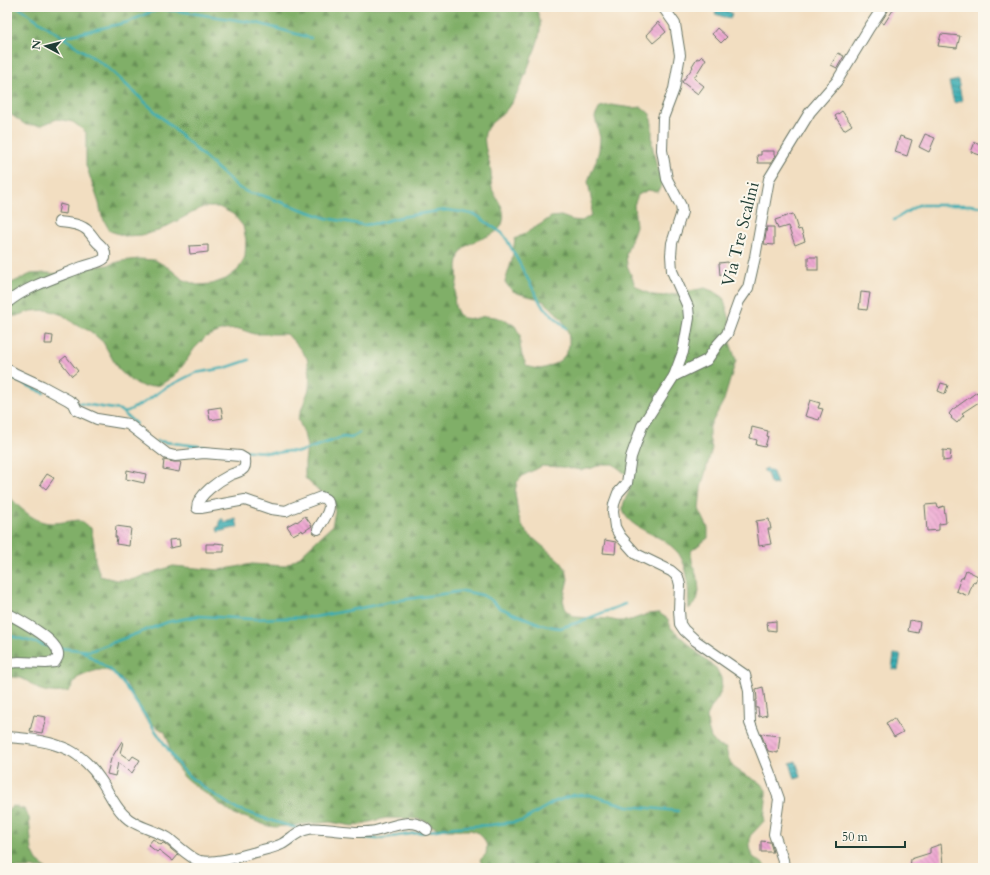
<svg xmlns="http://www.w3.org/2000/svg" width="990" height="875" viewBox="0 0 990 875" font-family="Cardo,serif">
	<defs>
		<pattern id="forest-firs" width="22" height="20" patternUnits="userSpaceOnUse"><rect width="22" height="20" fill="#80af68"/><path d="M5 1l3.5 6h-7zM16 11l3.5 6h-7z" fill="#689056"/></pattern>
		<pattern id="water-rules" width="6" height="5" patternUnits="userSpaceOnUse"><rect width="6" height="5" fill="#3badb3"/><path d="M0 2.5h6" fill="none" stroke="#318e92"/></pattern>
		<pattern id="building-back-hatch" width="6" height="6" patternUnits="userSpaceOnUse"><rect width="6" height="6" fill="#eea7d2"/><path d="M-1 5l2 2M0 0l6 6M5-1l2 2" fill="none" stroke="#c089ab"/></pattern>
	</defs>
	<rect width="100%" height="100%" fill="#fbf7ec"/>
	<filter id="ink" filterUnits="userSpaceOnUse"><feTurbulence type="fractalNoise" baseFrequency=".025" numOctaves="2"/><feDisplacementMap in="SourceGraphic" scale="8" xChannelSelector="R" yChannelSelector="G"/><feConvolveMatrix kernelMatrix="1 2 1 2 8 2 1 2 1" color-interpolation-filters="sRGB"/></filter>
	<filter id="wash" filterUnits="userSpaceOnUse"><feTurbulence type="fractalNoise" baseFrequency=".012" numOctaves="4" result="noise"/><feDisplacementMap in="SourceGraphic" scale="16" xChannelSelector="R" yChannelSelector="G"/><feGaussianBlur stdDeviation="0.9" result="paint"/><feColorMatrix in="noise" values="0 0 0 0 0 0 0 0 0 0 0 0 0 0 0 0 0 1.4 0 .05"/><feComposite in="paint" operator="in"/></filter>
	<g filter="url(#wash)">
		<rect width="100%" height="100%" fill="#f2dec1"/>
		<g fill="url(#forest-firs)" stroke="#50764e">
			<path d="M 7,7 L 535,7 C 539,14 541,22 540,30 C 539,42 534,51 530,62 C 524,78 518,95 507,109 C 501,117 491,121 486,130 C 481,142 490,160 491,172 C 492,179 490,186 494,193 C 498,202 506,209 503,221 C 499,242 462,235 458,260 C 456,267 458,275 457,282 C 456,290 452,303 457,311 C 458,314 461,316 463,318 L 474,319 L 485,316 L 495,317 L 506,320 L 515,326 L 520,335 L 520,345 L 522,356 L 527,366 C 539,370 542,370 554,364 C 563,360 570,351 569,340 C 568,326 562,318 552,309 C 549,306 546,303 543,301 C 534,296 522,296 513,291 C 510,289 507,285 505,282 L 512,260 L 515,239 L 541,224 L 551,217 L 561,216 L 572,220 L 582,221 L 591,215 L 592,204 L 588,181 L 596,161 L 599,150 L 600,138 L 595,117 L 600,107 L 611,105 L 632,108 L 642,107 L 650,114 L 652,124 L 652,144 L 656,164 L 663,183 L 658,192 L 648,190 L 638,195 L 634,205 L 636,226 L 626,254 L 627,265 L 635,285 L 643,291 L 653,295 L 664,296 L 705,288 L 715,292 L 723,297 L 730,320 L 729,330 L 729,340 L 736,360 L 724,400 L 709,428 L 709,438 L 712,448 L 701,488 L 699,509 L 708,528 L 708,538 L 691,551 L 692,561 L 698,581 L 699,591 L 697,601 L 689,609 C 688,591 690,571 679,554 C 675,549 669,544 663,540 C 651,533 624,524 623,508 C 623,501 628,495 630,488 C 630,485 631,481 631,478 L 613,464 L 602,464 L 592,468 L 582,470 L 562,467 L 542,466 L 524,475 L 517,482 L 515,492 L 518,514 L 521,524 L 527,533 L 560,561 L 566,569 L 568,579 L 563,600 L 566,611 L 575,617 L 607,619 L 618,621 L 628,621 L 648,614 L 659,613 L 668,619 L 671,628 L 708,662 L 716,668 L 721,678 L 722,688 L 718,698 L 712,706 L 707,716 L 708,728 L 711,738 L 718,746 L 726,748 L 728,758 L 733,767 L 742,773 L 760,783 L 766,790 L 766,800 L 764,821 L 750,836 L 750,847 L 753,857 L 762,863 L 767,868 L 484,868 L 480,860 L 486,854 L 487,846 L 484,839 L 478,833 L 471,830 L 448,830 L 440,829 L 432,826 L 426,821 L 418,819 L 386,818 L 353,826 L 330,822 L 275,827 L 268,826 L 244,817 L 236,816 L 190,782 L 184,777 L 174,763 L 171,756 L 168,740 L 165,732 L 146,720 L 126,683 L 114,673 L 106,670 L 98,670 L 91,672 L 77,678 L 69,691 C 60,693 48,693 38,689 C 34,687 30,682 25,680 C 20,677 13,677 7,677 L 7,495 C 13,499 17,506 23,510 C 44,528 54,523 78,520 L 91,528 L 94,543 L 95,560 L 100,576 L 116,580 L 131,580 L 173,566 L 220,570 L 252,564 L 284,566 L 298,558 L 332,526 L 335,511 L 330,497 L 316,489 L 305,478 L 305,463 L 307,447 L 304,433 L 298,419 L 309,389 L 310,374 L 307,358 L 297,345 L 287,334 L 254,334 L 240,329 L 223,330 L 206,337 L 194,349 L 184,364 L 174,376 L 160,385 L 144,387 L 130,380 L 118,369 L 103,342 L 90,331 L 76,325 L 63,315 L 48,310 L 31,311 L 16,316 L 7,316 L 7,285 L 31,274 L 46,273 L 62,274 L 78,269 L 108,265 L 122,261 L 139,259 L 155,260 L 169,268 L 182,279 L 197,285 L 212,284 L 226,279 L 238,270 L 245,257 L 246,240 L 243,226 L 233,214 L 219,207 L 203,207 L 158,231 L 142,235 L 125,236 L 110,231 L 102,217 L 99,203 L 86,165 L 86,132 L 73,122 L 57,119 L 42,125 L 26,125 L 7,112 Z"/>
			<path d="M 13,806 L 24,809 L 29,818 L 32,851 L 37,861 L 46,868 L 7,868 L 7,811 Z"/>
		</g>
		<g fill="url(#water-rules)" stroke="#2d7574">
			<path d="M 718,7 L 732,13 L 730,19 L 715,14 Z"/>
			<path d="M 958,80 L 962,101 L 954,103 L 949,82 Z"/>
			<path d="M 767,468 L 769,470 L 772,470 L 777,484 L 772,485 L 770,483 L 767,473 L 763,470 Z"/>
			<path d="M 221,519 L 223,519 L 225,522 L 236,519 L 238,527 L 218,532 L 217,527 L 220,526 L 219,522 Z"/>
			<path d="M 894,654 L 901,655 L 898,670 L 892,669 Z"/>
			<path d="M 796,761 L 801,777 L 795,779 L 790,763 Z"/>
		</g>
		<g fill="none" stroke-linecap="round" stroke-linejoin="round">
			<g stroke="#3badb3" stroke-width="2.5">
				<path d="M 18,7 L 107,67 L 200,153 L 239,188 L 249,193 L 261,195 L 326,218 L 364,225 L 378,223 L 401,217 L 431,212 L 447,210 L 462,212 L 476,215 L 496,229 L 502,233 L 506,238 L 541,304 L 566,328"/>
				<path d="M 63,37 L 128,22 L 148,13 L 161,9 L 185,12 L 257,23 L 311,38"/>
				<path d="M 894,220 L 918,205 L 970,205 L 983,207"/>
				<path d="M 7,375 L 14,379 L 44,393"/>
				<path d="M 77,403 L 120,410 L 136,424"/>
				<path d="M 124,413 L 145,402 L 165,388 L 195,373 L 225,368 L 249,360"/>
				<path d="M 157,441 L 215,448 L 277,453 L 288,451 L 299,452 L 343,437 L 351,438 L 359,433"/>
				<path d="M 7,635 L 51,647"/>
				<path d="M 60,648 L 90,651 L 168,622 L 198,616 L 253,619 L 315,617 L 401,600 L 463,591 L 482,595 L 491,600 L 500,608 L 540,624 L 553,627 L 560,628 L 576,623 L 625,604"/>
				<path d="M 81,650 L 113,672 L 125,686 L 180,767 L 190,777 L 210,792 L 235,808 L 266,819 L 299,829"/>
				<path d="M 429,831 L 455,827 L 490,825 L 522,821 L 554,802 L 573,795 L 590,795 L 628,806 L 678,811"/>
				<path d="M 357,837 L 377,839 L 424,832"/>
			</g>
		</g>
		<g id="blocks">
			<g fill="url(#building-back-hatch)">
				<path d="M 889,7 L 895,7 L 884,24 L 881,22 L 888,11 Z"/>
				<path d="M 658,22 L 666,32 L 653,43 L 646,35 Z"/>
				<path d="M 717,28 L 727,37 L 721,43 L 712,34 Z"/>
				<path d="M 941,34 L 960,36 L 957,48 L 938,46 Z"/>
				<path d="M 838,53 L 844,56 L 837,68 L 831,65 Z"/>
				<path d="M 702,56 L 706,59 L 694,78 L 704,86 L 698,94 L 682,82 L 693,67 L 692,66 L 697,58 L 699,59 Z"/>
				<path d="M 842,111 L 852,125 L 844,130 L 835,116 Z"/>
				<path d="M 925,134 L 935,138 L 929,152 L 919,147 Z"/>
				<path d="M 900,136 L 912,140 L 907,156 L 895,152 Z"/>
				<path d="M 975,142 L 983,145 L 983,156 L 971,152 Z"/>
				<path d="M 761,151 L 774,151 L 774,155 L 776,155 L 771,163 L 758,163 L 757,155 L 761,155 Z"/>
				<path d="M 60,204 L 67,206 L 66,214 L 58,213 Z"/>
				<path d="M 793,214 L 798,230 L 801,229 L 805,241 L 795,245 L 788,226 L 778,229 L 775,220 Z"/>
				<path d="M 767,227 L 774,227 L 774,245 L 764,244 Z"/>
				<path d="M 208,245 L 208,252 L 190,254 L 189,246 Z"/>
				<rect x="808" y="257" width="10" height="13"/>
				<path d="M 728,262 L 729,274 L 720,275 L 719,263 Z"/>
				<path d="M 861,292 L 870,293 L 867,310 L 859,309 Z"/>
				<path d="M 46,335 L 53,336 L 52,344 L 45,344 Z"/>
				<path d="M 66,356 L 78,371 L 72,376 L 60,361 Z"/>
				<path d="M 941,383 L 948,385 L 945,394 L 938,391 Z"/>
				<path d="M 977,392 L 982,400 L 962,413 L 964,415 L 957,423 L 951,418 L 952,417 L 949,414 L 952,410 Z"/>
				<path d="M 810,400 L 820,403 L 818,408 L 823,409 L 819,420 L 805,416 Z"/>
				<path d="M 221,407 L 223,418 L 210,420 L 208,409 Z"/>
				<path d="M 752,427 L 768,431 L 767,436 L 768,436 L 765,447 L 756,445 L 757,440 L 750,438 Z"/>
				<path d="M 943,450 L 951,451 L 950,460 L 943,461 Z"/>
				<path d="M 164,460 L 174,462 L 181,462 L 179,472 L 163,469 Z"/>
				<path d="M 127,470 L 146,474 L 144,483 L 126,479 Z"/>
				<path d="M 47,474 L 54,478 L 46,489 L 40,484 Z"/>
				<path d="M 937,504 L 938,508 L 944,506 L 946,523 L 939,524 L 939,530 L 927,531 L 925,505 Z"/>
				<path d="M 305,516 L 312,526 L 303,532 L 302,530 L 293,535 L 287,526 L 296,521 L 297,522 Z"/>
				<path d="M 769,519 L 771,529 L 768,529 L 771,544 L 759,546 L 756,521 Z"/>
				<path d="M 116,526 L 131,528 L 129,546 L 116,544 L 117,537 L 115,537 Z"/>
				<path d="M 179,539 L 180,546 L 170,548 L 169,540 Z"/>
				<path d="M 605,540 L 616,542 L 615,554 L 603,553 Z"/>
				<path d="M 215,543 L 224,544 L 224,552 L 206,552 L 206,544 L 215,544 Z"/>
				<path d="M 966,570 L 978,576 L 975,583 L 973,582 L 968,596 L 956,591 L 961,578 L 963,578 Z"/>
				<path d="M 910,620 L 920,622 L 918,633 L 908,631 Z"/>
				<path d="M 776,621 L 776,631 L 768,630 L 767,622 Z"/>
				<path d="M 763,687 L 767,715 L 759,717 L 758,708 L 756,708 L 756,700 L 757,700 L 756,689 Z"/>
				<path d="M 34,715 L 46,717 L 42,733 L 30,731 Z"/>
				<path d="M 894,718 L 903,732 L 894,737 L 886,723 Z"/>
				<path d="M 761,734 L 780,736 L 778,753 L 768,751 Z"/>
				<path d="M 122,741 L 123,742 L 120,753 L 130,760 L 133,756 L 140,760 L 132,773 L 118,763 L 115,776 L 107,774 L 111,759 Z"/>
				<path d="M 153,839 L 161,845 L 163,843 L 164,843 L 178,855 L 173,861 L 159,850 L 157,852 L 148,845 Z"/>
				<path d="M 761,841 L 770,842 L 773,852 L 761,852 Z"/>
				<path d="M 941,844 L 943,865 L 919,868 L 910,868 L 911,859 L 930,853 L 930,848 Z"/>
			</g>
		</g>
	</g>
	<g filter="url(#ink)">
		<use href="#blocks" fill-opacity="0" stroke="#697565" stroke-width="1"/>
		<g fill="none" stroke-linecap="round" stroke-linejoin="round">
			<g stroke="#697565" stroke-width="12">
				<g id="minor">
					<path d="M 663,7 L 675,24 L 680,55 L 674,89 L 663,118 L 662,150 L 667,179 L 681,206 L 682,212 L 672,243 L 671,255 L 672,271 L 688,307 L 689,318 L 683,352 L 674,376 L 642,426 L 631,457 L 627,483 L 618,493 L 614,504 L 613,512 L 615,527 L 620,536 L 636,554 L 671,571 L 678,577 L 680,585 L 679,610 L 680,624 L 684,630 L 696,641 L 745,675 L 749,691 L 750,723 L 769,771 L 779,799 L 774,834 L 783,860 L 784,868"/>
					<path d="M 7,303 C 25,287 60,276 82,267 C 90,264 100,263 105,258 C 106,249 103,248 97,242 C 94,239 92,235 89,232 C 82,224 69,223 59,222"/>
					<path d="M 7,369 L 16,374 L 42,386 L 68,400 L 74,404 L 77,410 L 97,419 L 128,424 L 167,454 L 175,456 L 204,453 L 240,456 L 245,459 C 245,462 246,465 244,468 C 242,472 234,473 230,475 C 220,480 197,495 197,508 L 201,508 L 245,500 L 271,509 L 286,511 L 292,508 L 321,497 C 338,503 323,520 318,529"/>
					<path d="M 674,376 L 707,360 L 718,344 L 727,334 L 739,301 L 748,288 L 755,257 L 769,179 L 810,112 L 837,81 L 869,28 L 883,7"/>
					<path d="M 7,613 C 19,620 61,641 58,656 C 58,658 56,660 55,662 L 46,663 L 19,662 L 7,663"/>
					<path d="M 7,737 C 26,738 52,742 69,750 C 81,756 93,768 100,779 C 108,790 113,804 123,814 C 134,827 154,829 168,838 C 176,844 191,859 200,861 C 217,864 240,856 256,852 C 265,849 274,848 282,844 C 291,839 298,830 309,829 C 313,828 319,829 324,829 C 336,830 348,832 360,832 C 365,832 371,832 375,831 C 391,827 413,816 427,830"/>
				</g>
			</g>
			<use href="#minor" stroke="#fff" stroke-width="10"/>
		</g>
	</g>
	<g text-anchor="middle" stroke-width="4" stroke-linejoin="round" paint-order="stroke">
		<g font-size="17" fill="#1f3d34" stroke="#fbf7ec">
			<text transform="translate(740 234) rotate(-76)" y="6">Via Tre Scalini</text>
		</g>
	</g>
	<rect width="990" height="875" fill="none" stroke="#fbf7ec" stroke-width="24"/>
	<g transform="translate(46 46) rotate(277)" stroke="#fbf7ec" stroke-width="3" paint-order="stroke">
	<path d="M0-3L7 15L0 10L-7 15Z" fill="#1f3d34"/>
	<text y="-6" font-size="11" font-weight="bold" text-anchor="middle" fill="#1f3d34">N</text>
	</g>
	<path d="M836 841v6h69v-6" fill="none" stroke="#1f3d34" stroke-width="2"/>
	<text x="842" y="841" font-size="12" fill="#1f3d34" stroke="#fbf7ec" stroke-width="3" paint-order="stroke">50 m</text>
</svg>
